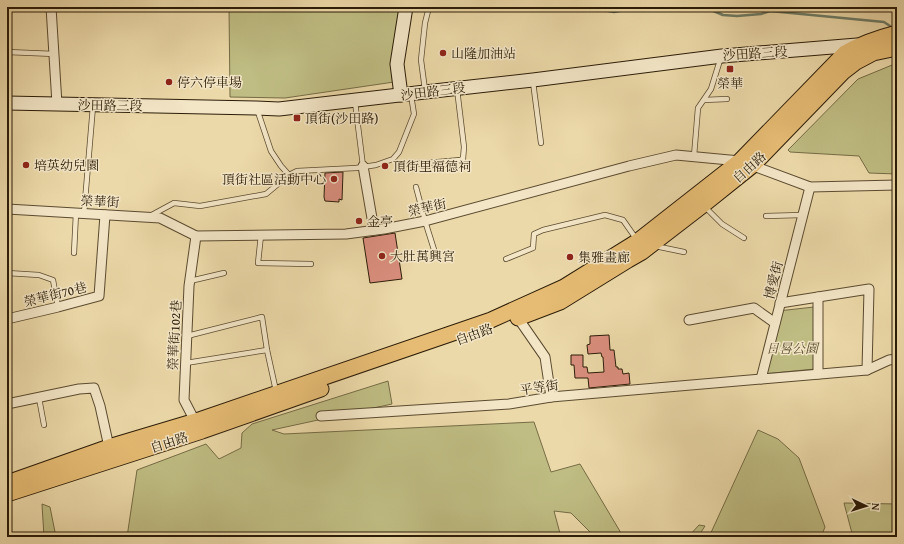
<svg xmlns="http://www.w3.org/2000/svg" width="904" height="544" viewBox="0 0 904 544" font-family="'Gentium Book Plus','Noto Serif TC',serif">
	<rect width="100%" height="100%" fill="#ecd9a9"/>
	<filter id="stains"><feTurbulence type="fractalNoise" baseFrequency=".005" numOctaves="4"/><feColorMatrix values="0 0 0 0 .2 0 0 0 0 .09 0 0 0 0 .02 0 0 0 .5 -.17"/></filter>
	<radialGradient id="worn" r=".72"><stop offset=".6" stop-color="#630" stop-opacity="0"/><stop offset="1" stop-color="#630" stop-opacity=".3"/></radialGradient>
	<g fill="#bfbd83" stroke="#756c45">
		<path d="M 229,7 L 403,7 L 394,82 L 285,98 L 230,97 Z"/>
		<path d="M 897,63 L 897,174 L 869,173 L 859,156 L 790,152 L 788,150 L 858,79 Z"/>
		<path d="M 814,307 L 815,369 L 763,374 L 778,311 Z"/>
		<path d="M 388,381 L 392,404 L 272,430 L 284,434 L 534,422 L 551,472 L 580,464 L 621,533 L 688,537 L 699,525 L 705,526 L 698,537 L 595,537 L 571,513 L 554,511 L 561,537 L 127,537 L 137,470 L 206,444 L 219,459 L 241,448 L 242,433 L 252,424 Z"/>
		<path d="M 758,430 L 778,439 L 799,458 L 825,527 L 821,537 L 709,537 Z"/>
		<path d="M 844,503 L 897,504 L 897,537 L 853,537 Z"/>
		<path d="M 42,504 L 50,507 L 56,537 L 44,537 Z"/>
	</g>
	<g fill="none" stroke-linecap="round" stroke-linejoin="round">
		<g stroke="#6d7b66" stroke-width="2.5">
			<path d="M 587,7 L 614,12 L 630,9 L 662,9 L 670,10 L 687,7"/>
			<path d="M 697,7 L 704,7 L 723,15 L 737,16 L 761,14 L 770,11 L 884,22 L 890,26"/>
		</g>
	</g>
	<g fill="#db8f7f" stroke="#2b1c07">
		<path d="M 343,172 L 342,200 L 339,199 L 339,202 L 325,201 L 324,197 L 325,173 Z"/>
		<path d="M 395,233 L 402,279 L 370,283 L 363,238 Z"/>
		<path d="M 609,335 L 610,350 L 614,350 L 616,367 L 618,367 L 618,369 L 622,369 L 623,374 L 629,373 L 630,384 L 589,388 L 588,378 L 575,378 L 574,365 L 571,365 L 571,355 L 583,355 L 583,367 L 587,367 L 588,373 L 604,372 L 603,357 L 602,357 L 601,353 L 588,354 L 587,345 L 590,344 L 590,336 Z"/>
	</g>
	<g fill="none" stroke-linecap="round" stroke-linejoin="round">
		<g stroke="#5b4b30" stroke-width="6">
			<g id="lane">
				<path d="M 7,52 L 55,54"/>
				<path d="M 533,82 L 541,143"/>
				<path d="M 425,90 L 421,60 L 425,23 L 429,7"/>
				<path d="M 704,100 L 727,99"/>
				<path d="M 355,102 L 363,166"/>
				<path d="M 257,109 L 271,151 L 281,166 L 289,175"/>
				<path d="M 694,156 L 698,108 L 711,89 L 721,57"/>
				<path d="M 415,164 L 460,160 L 463,159 L 464,147 L 457,89"/>
				<path d="M 416,187 L 425,221 L 436,256"/>
				<path d="M 705,207 L 722,224 L 744,238"/>
				<path d="M 84,213 L 93,106"/>
				<path d="M 150,216 L 174,203 L 200,206 L 266,194 L 289,175 L 297,171 L 356,168 L 376,165 L 393,159 L 399,152 L 414,114 L 411,95"/>
				<path d="M 766,216 L 802,215"/>
				<path d="M 261,235 L 258,263 L 311,264"/>
				<path d="M 655,246 L 684,252"/>
				<path d="M 74,253 L 76,213"/>
				<path d="M 506,259 L 533,248 L 534,234 L 543,230 L 605,215 L 623,220 L 637,240"/>
				<path d="M 7,273 L 39,275 L 53,280 L 58,307"/>
				<path d="M 190,281 L 224,273"/>
				<path d="M 187,336 L 262,317 L 267,350 L 276,391"/>
				<path d="M 186,363 L 267,350"/>
				<path d="M 39,398 L 44,425"/>
			</g>
		</g>
		<g stroke="#5b4b30" stroke-width="11">
			<g id="street">
				<path d="M 51,7 L 57,104"/>
				<path d="M 363,166 L 374,230"/>
				<path d="M 7,209 L 160,218 L 196,236 L 346,234 L 384,229 L 425,221 L 629,166 L 676,155 L 740,161 L 810,187 L 897,185"/>
				<path d="M 196,236 L 189,286 L 184,400 L 197,425"/>
				<path d="M 780,303 L 869,289 L 867,370"/>
				<path d="M 518,318 L 545,357 L 551,397"/>
				<path d="M 7,319 L 58,307 L 99,296 L 105,215"/>
				<path d="M 689,320 L 754,308 L 775,323"/>
				<path d="M 818,374 L 818,297"/>
				<path d="M 761,379 L 810,187"/>
				<path d="M 7,404 L 79,389 L 94,388 L 100,406 L 109,447"/>
				<path d="M 321,416 L 509,404 L 551,397 L 867,370 L 889,360 L 897,359"/>
			</g>
		</g>
		<g stroke="#2b1c07" stroke-width="15">
			<g id="secondary">
				<path d="M 401,95 L 397,64 L 406,7"/>
				<path d="M 7,103 L 256,108 L 279,109 L 425,92 L 533,80 L 722,56 L 857,45"/>
			</g>
		</g>
		<g stroke="#2b1c07" stroke-width="17">
			<g id="primary">
				<path d="M 518,318 L 560,302 L 628,260 L 642,252 L 703,205 L 753,165 L 843,72 L 856,62 L 873,53 L 897,48"/>
				<path d="M 7,483 L 109,447 L 196,421 L 491,320 L 564,287 L 638,241 L 740,161 L 845,53 C 862,43 878,38 897,33"/>
				<path d="M 7,494 L 202,431 L 321,389"/>
			</g>
		</g>
		<use href="#lane" stroke="#f3e6c7" stroke-width="4.5"/>
		<use href="#street" stroke="#f3e6c7" stroke-width="9"/>
		<use href="#secondary" stroke="#f3e6c7" stroke-width="13"/>
		<use href="#primary" stroke="#e6bc74" stroke-width="15"/>
	</g>
	<g fill="#8f2418" stroke="#f3e6c7" stroke-width="1.5">
		<circle cx="443" cy="53" r="4"/>
		<rect x="726" y="65" width="8" height="8" rx="2"/>
		<circle cx="169" cy="82" r="4"/>
		<rect x="293" y="114" width="8" height="8" rx="2"/>
		<circle cx="26" cy="165" r="4"/>
		<circle cx="385" cy="166" r="4"/>
		<circle cx="334" cy="179" r="4"/>
		<circle cx="359" cy="221" r="4"/>
		<circle cx="382" cy="256" r="4"/>
		<circle cx="570" cy="257" r="4"/>
	</g>
	<g text-anchor="middle" stroke-width="3" stroke-linejoin="round" paint-order="stroke">
		<g font-size="13" fill="#2b1c07" stroke="#f3e6c7" text-anchor="start">
			<text x="451" y="58">山隆加油站</text>
			<text x="177" y="87">停六停車場</text>
			<text x="730" y="88" text-anchor="middle">榮華</text>
			<text x="305" y="123">頂街(沙田路)</text>
			<text x="34" y="170">培英幼兒園</text>
			<text x="393" y="171">頂街里福德祠</text>
			<text x="326" y="184" text-anchor="end">頂街社區活動中心</text>
			<text x="367" y="226">金亭</text>
			<text x="390" y="261">大肚萬興宮</text>
			<text x="578" y="262">集雅畫廊</text>
		</g>
		<g font-size="13" fill="#2b1c07" stroke="#f3e6c7">
			<text transform="translate(755 53) rotate(-4)" y="5">沙田路三段</text>
			<text transform="translate(433 91) rotate(-7)" y="5">沙田路三段</text>
			<text transform="translate(110 105) rotate(1)" y="5">沙田路三段</text>
			<text transform="translate(749 167) rotate(-42)" y="5">自由路</text>
			<text transform="translate(100 201) rotate(3)" y="5">榮華街</text>
			<text transform="translate(427 207) rotate(-13)" y="5">榮華街</text>
			<text transform="translate(773 280) rotate(-76)" y="5">博愛街</text>
			<text transform="translate(55 294) rotate(-14)" y="5">榮華街70巷</text>
			<text transform="translate(474 334) rotate(-20)" y="5">自由路</text>
			<text transform="translate(174 335) rotate(-87)" y="5">榮華街102巷</text>
			<text transform="translate(539 387) rotate(-8)" y="5">平等街</text>
			<text transform="translate(169 442) rotate(-18)" y="5">自由路</text>
		</g>
		<g font-size="13" font-style="italic" fill="#574c2c" stroke="#f3e6c7">
			<text x="792" y="353">日晷公園</text>
		</g>
	</g>
	<rect width="904" height="544" fill="none" stroke="#ecd9a9" stroke-width="24"/>
	<rect x="8" y="8" width="888" height="528" fill="none" stroke="#2b1c07" stroke-width="2"/>
	<rect x="12" y="12" width="880" height="520" fill="none" stroke="#2b1c07"/>
	<g transform="translate(866 506) rotate(94)" stroke="#f3e6c7" stroke-width="3" paint-order="stroke">
	<path d="M0-3L7 15L0 10L-7 15Z" fill="#2b1c07"/>
	<text y="-6" font-size="11" font-weight="bold" text-anchor="middle" fill="#2b1c07">N</text>
	</g>
	<rect width="100%" height="100%" filter="url(#stains)"/>
	<rect width="100%" height="100%" fill="url(#worn)"/>
</svg>
